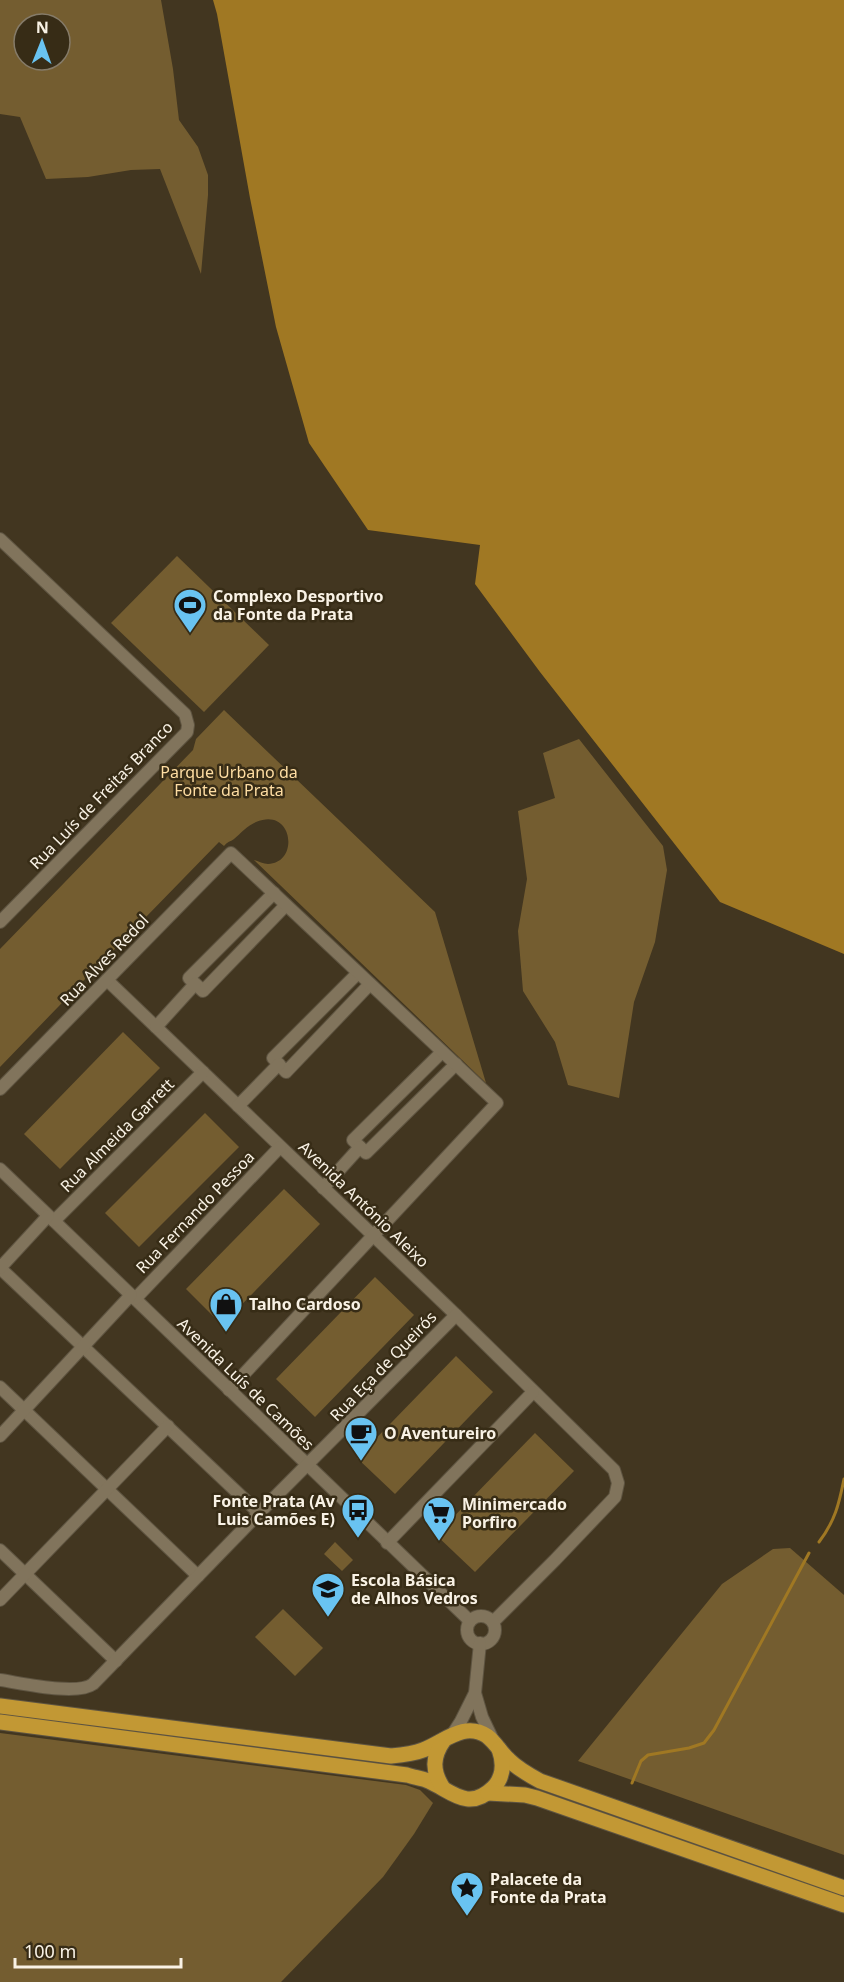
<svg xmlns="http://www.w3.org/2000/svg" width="844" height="1982" viewBox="0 0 844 1982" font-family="'Noto Sans',sans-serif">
	<rect width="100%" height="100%" fill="#423620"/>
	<g fill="#745d30" fill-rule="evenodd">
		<path d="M 0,0 L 161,0 L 173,69 L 179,120 L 198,147 L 208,175 L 208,195 L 201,274 L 160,169 L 131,170 L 88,177 L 46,179 L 20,117 L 0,114 ZM 24,24 L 60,24 L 60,60 L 24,60 Z"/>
		<path d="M 177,556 L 269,645 L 204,712 L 111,623 Z"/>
		<path d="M 224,710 L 435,912 L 486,1083 L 254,860 C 258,861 264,864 268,864 C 300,863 293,806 256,822 C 247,826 241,833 234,839 C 230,842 228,841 224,846 L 219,842 L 108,956 L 111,961 L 92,979 L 88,976 L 0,1067 L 0,949 L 193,750 L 196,739 Z"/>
		<path d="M 579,739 L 663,846 L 667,870 L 655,942 L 634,1002 L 619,1098 L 568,1085 L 555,1042 L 523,991 L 518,931 L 527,879 L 518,811 L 555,798 L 543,753 Z"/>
		<path d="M 123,1032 L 160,1068 L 60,1169 L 24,1134 Z"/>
		<path d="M 205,1113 L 239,1147 L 139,1247 L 105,1213 Z"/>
		<path d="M 284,1189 L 320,1224 L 222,1325 L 186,1289 Z"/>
		<path d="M 375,1277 L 414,1315 L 315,1417 L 276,1379 Z"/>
		<path d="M 456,1356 L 493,1392 L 395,1494 L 357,1458 Z"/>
		<path d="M 535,1433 L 574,1471 L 475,1572 L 436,1535 Z"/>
		<path d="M 335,1542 L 353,1560 L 342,1571 L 324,1554 Z"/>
		<path d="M 790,1548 L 844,1595 L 844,1855 L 578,1761 L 722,1584 L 773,1549 Z"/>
		<path d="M 283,1609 L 323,1648 L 295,1676 L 255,1637 Z"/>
		<path d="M 0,1733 L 406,1785 L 420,1790 L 433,1803 L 414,1834 L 383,1877 L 281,1982 L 0,1982 Z"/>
	</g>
	<path fill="#a07823" d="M 213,0 L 844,0 L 844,954 L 720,902 L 540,672 L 475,584 L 480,545 L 368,530 L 309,443 L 276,327 L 250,198 L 217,14 Z"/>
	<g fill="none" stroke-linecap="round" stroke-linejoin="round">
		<g stroke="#a07823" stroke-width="3">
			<path d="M 819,1542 C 835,1521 839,1504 844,1479"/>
			<path d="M 632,1783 L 641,1761 L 648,1755 L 689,1748 L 704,1743 L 714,1730 L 809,1553"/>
		</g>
		<g stroke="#5e5441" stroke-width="14">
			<g id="minor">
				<path d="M 0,539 L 185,714 L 188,725 L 187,732 L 0,922"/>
				<path d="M 274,893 L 189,978 L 203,991 L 286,905"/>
				<path d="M 358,973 L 273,1058 L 286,1072 L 370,984"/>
				<path d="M 107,980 L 456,1315 L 614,1470 L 618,1483 L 615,1497 L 555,1560 L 493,1622"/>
				<path d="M 156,1027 L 195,984"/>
				<path d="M 442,1052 L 353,1140 L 366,1153 L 456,1064"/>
				<path d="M 0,1089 L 231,853 L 497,1103 L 229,1390"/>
				<path d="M 238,1106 L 279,1064"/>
				<path d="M 0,1169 L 470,1621"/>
				<path d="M 323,1188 L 360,1147"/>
				<path d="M 54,1221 L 203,1072"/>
				<path d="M 0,1268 L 259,1513"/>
				<path d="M 0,1268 L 48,1216"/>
				<path d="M 135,1299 L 280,1147"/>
				<path d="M 0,1387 L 198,1576"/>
				<path d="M 0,1436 L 131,1295"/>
				<path d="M 387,1543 L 533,1392"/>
				<path d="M 0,1550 L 116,1661"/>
				<path d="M 0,1600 L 168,1426"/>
				<circle cx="481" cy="1630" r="14"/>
				<path d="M 0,1680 C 21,1683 77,1696 93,1684 L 259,1513 L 456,1315"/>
				<path d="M 475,1693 L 482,1717 L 493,1740"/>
				<path d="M 452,1735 L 461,1721 L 475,1693 L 480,1643"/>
			</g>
		</g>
		<g stroke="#5e5441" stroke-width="17">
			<g id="major">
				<path d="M 0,1706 L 391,1756 C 402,1755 413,1754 423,1750 C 444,1742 464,1721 487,1736 C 496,1743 501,1753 509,1760 C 518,1769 529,1775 540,1781 L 844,1888"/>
				<path d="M 0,1722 L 407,1775 C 413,1777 420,1778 426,1780 C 450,1789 467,1813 493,1788 C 504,1777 504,1763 499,1749"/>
				<path d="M 443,1788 C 432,1771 432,1757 444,1740"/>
				<path d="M 488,1793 L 525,1795 L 537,1798 L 844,1905"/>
			</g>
		</g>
		<use href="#minor" stroke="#81745c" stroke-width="12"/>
		<use href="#major" stroke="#c29834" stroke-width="15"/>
	</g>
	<defs>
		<g id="stadium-pin" transform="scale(1.725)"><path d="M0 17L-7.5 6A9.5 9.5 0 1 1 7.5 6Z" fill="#69c3f1" stroke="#372c16"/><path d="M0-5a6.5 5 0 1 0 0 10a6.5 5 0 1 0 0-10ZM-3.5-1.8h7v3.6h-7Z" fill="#111"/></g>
		<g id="shop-pin" transform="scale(1.725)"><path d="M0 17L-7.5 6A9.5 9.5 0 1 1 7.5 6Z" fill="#69c3f1" stroke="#372c16"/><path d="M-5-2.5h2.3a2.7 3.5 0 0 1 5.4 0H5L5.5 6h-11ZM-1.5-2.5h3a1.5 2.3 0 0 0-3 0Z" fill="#111"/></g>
		<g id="cafe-pin" transform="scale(1.725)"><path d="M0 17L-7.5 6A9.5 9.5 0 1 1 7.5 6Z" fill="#69c3f1" stroke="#372c16"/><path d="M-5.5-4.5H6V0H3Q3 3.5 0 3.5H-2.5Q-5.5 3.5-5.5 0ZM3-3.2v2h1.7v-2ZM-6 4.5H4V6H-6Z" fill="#111"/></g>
		<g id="bus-pin" transform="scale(1.725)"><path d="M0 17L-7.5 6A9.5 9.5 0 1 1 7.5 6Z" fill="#69c3f1" stroke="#372c16"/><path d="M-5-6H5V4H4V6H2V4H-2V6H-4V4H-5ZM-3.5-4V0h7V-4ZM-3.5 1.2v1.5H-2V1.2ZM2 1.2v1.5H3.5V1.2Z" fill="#111"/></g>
		<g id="supermarket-pin" transform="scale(1.725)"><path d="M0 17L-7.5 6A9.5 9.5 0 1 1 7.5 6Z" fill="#69c3f1" stroke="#372c16"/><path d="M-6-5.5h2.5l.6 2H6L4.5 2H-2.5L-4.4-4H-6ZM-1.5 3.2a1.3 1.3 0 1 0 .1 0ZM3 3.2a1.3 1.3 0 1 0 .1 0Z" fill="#111"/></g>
		<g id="school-pin" transform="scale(1.725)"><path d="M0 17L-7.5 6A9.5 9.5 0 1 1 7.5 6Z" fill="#69c3f1" stroke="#372c16"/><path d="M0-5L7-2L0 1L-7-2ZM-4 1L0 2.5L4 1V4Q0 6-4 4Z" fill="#111"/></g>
		<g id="sight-pin" transform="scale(1.725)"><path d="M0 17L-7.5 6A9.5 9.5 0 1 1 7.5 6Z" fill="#69c3f1" stroke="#372c16"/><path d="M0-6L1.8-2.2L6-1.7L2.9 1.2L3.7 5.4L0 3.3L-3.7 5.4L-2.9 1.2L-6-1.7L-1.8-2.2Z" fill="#111"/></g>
	</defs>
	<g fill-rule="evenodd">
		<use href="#stadium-pin" x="190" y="605"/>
		<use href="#shop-pin" x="226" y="1304"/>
		<use href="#cafe-pin" x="361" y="1433"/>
		<use href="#bus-pin" x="358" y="1510"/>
		<use href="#supermarket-pin" x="439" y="1513"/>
		<use href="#school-pin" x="328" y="1589"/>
		<use href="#sight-pin" x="467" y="1888"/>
	</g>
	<g text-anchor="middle" stroke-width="5" stroke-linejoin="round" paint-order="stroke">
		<g font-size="16" font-weight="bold" fill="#f9f2e5" stroke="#372c16" text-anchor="start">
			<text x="213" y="602">Complexo Desportivo<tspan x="213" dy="18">da Fonte da Prata</tspan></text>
			<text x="249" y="1310">Talho Cardoso</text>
			<text x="384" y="1439">O Aventureiro</text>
			<text x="335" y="1507" text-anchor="end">Fonte Prata (Av<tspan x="335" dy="18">Luis Camões E)</tspan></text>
			<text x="462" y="1510">Minimercado<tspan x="462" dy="18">Porfiro</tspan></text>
			<text x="351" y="1586">Escola Básica<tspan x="351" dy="18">de Alhos Vedros</tspan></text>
			<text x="490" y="1885">Palacete da<tspan x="490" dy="18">Fonte da Prata</tspan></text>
		</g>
		<g font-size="16" fill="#ffdea3" stroke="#372c16">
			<text x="229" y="778">Parque Urbano da<tspan x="229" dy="18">Fonte da Prata</tspan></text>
		</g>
		<g font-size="16" fill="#f9f2e5" stroke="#372c16">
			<text transform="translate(101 795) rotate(-46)" y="6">Rua Luís de Freitas Branco</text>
			<text transform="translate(104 960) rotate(-46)" y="6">Rua Alves Redol</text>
			<text transform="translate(117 1135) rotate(-45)" y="6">Rua Almeida Garrett</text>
			<text transform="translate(364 1204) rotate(44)" y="6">Avenida António Aleixo</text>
			<text transform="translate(195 1212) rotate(-46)" y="6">Rua Fernando Pessoa</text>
			<text transform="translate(383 1366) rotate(-46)" y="6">Rua Eça de Queirós</text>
			<text transform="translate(246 1384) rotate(44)" y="6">Avenida Luís de Camões</text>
		</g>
	</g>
	<g transform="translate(42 42) rotate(1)"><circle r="28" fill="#372c16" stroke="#857b69" stroke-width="1.5"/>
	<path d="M0-4.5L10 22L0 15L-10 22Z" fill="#69c3f1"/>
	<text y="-9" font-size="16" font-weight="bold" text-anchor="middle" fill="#f9f2e5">N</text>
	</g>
	<path d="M15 1958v9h166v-9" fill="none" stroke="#f9f2e5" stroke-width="3"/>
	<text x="24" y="1958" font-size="18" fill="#f9f2e5" stroke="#372c16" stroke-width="4.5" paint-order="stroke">100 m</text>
</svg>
